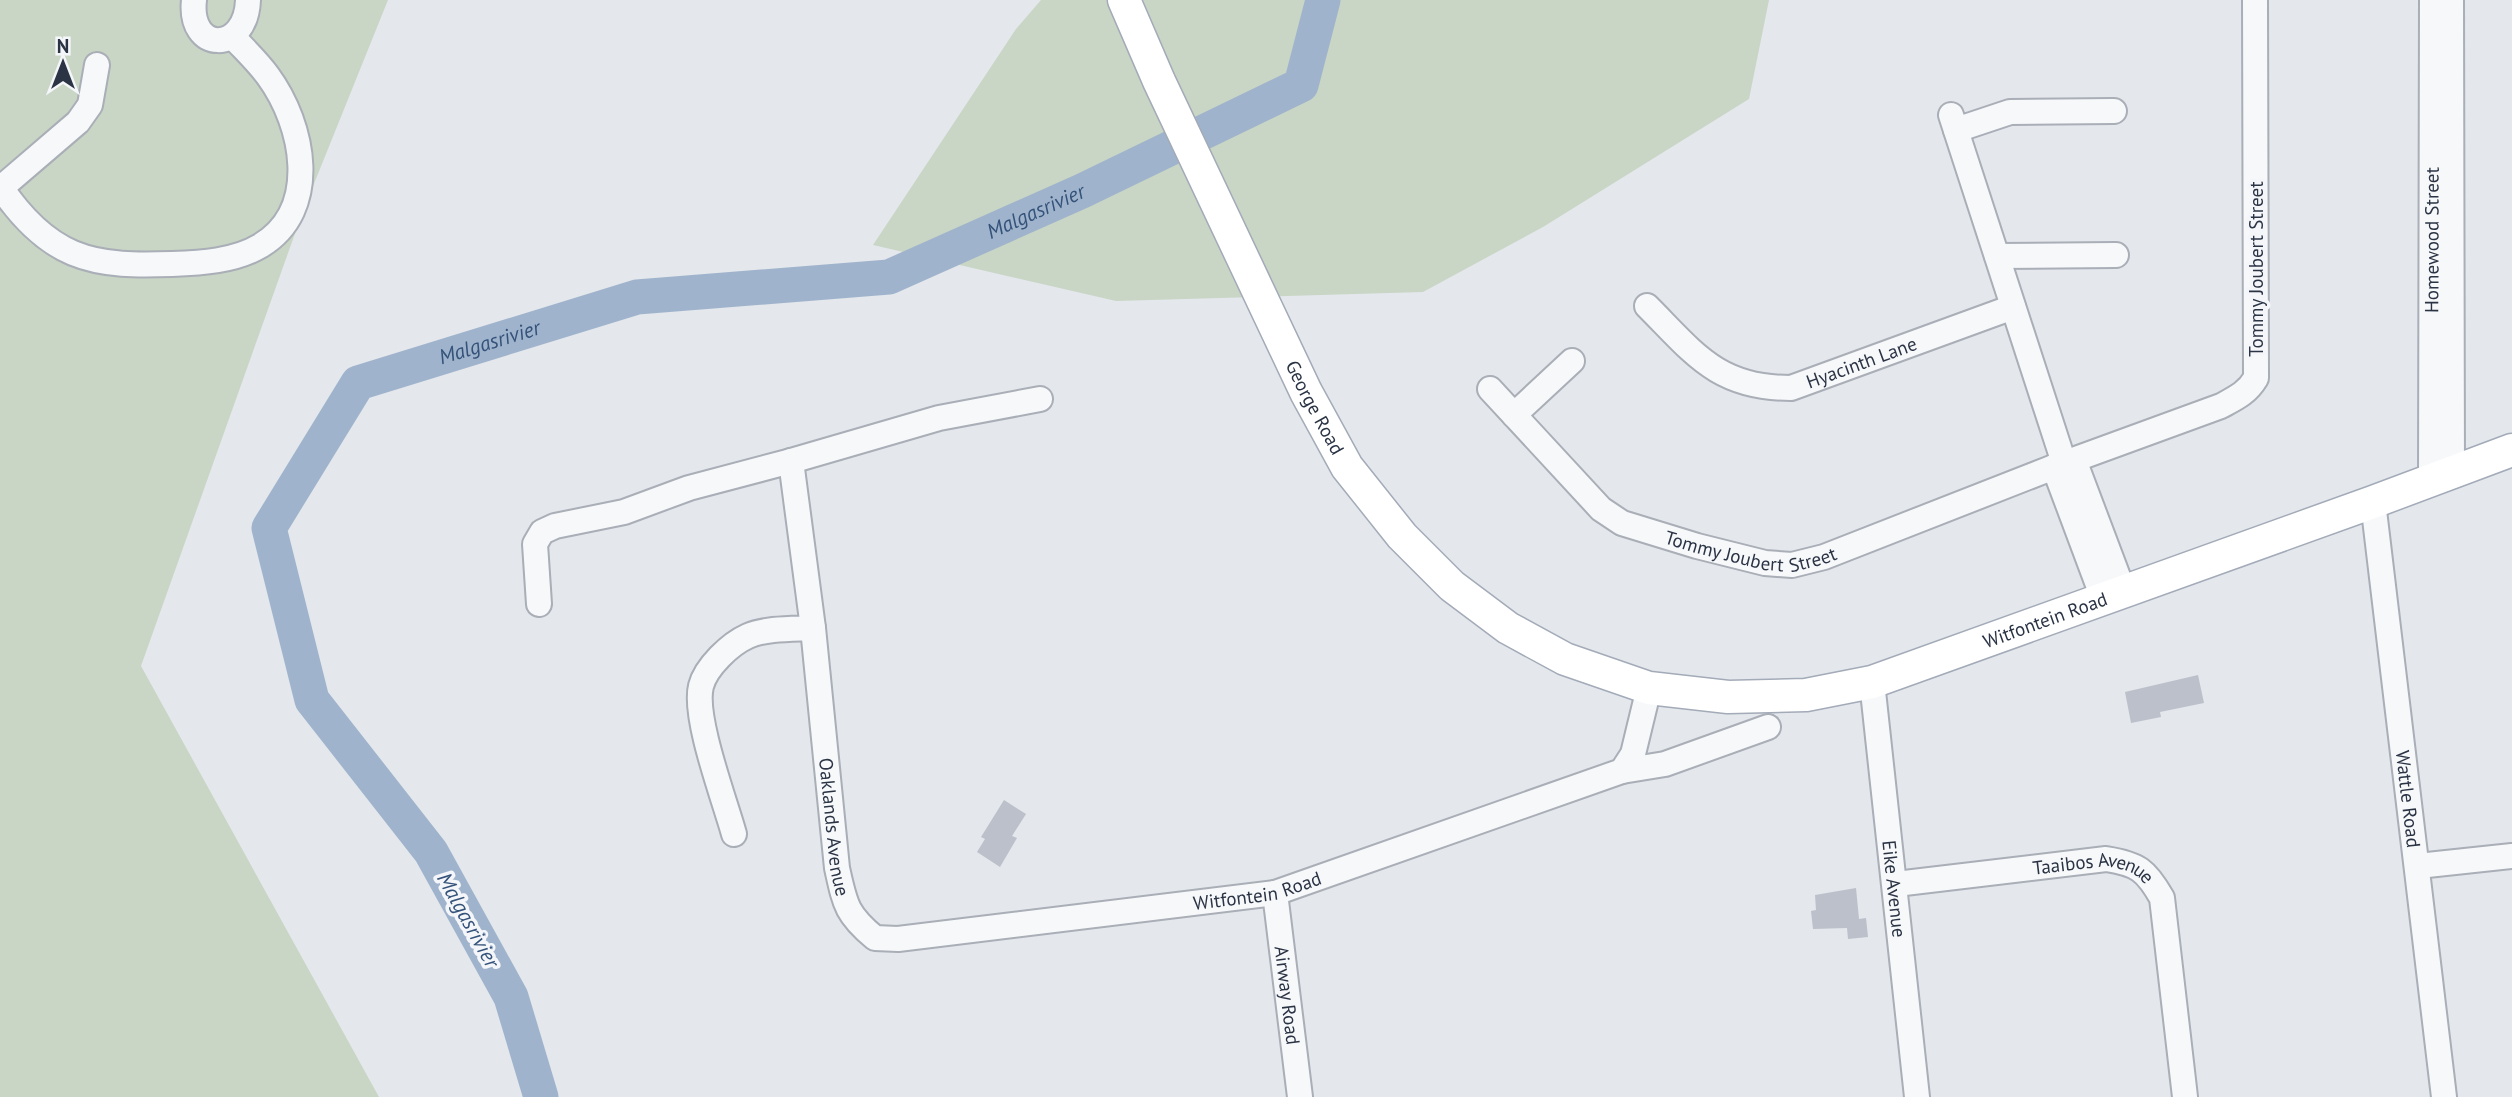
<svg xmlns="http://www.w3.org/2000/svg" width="2512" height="1097" viewBox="0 0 2512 1097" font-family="'PT Sans',sans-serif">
	<rect width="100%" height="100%" fill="#e4e7ec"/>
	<g fill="#c9d6c5">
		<path d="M 0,0 L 388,0 L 303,211 L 141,666 L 379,1097 L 0,1097 Z"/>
		<path d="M 1041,0 L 1769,0 L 1749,99 L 1543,227 L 1423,292 L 1116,301 L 873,245 L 1016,29 Z"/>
	</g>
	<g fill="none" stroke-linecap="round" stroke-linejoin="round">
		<path stroke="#9fb4cc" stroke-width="35" id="s1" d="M 541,1097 L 511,997 L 431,852 L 312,700 L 269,528 L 358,383 L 637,297 L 889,277 L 1082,191 L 1301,85 L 1323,0"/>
	</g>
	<g fill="#bbc0ca">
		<path d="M 2198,675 L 2204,703 L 2160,712 L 2161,717 L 2131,723 L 2125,692 Z"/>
		<path d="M 1004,800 L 1026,814 L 1012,836 L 1017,838 L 1000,867 L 977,852 L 985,839 L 981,837 Z"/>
		<path d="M 1856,888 L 1859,919 L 1866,918 L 1868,937 L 1848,939 L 1847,928 L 1813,929 L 1811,911 L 1816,910 L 1815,895 Z"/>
	</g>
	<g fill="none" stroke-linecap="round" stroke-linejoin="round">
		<g stroke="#a9aeb7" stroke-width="28">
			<g id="minor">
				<path d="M 194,0 C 188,53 246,54 248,0"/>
				<path d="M 2451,0 L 2452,472"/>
				<path d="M 1951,115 L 2064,463"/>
				<path d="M 1956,130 L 2010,112 L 2114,111"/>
				<path d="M 0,186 C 18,213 42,240 73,253 C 104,266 139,265 172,264 C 201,263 235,261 260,246 C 321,210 304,125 268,76 C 258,62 245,50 233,37"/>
				<path d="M 1,188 L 78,122 L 90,105 L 97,65"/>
				<path d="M 1997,256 L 2116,255"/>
				<path id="s2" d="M 1647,306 C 1694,353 1717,388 1791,388 L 2013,307"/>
				<path id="s3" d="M 1490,389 L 1601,509 L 1622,523 L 1697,546 L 1765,563 L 1792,565 L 1824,557 L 2054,467 L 2221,406 C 2236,398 2247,393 2256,378 L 2255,0"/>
				<path d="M 1514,415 L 1572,361"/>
				<path d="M 2074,460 L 2123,590"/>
				<path d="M 2054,467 L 2103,598"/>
				<path id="s4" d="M 2431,480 L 2432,0"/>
				<path id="s5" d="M 2373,502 L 2444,1097"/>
				<path d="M 539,604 L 535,544 L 542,532 L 555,526 L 624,512 L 689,488 L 791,461 L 939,418 L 1040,399"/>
				<path id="s6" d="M 813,628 L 837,868 C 845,904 846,914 875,938 L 898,939 L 1275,893 L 1622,771 L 1633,754 L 1649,688"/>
				<path id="s7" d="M 1872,682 L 1917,1097"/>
				<path d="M 1622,771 L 1665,764 L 1768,727"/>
				<path d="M 734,834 C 725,801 693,717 701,686 C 706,667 730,644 748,636 C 766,628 793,629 813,628 L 791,461"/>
				<path d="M 2418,866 L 2512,856"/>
				<path id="s8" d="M 1896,884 L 2106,859 C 2138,864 2146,870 2162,898 L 2185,1097"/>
				<path id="s9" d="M 1275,893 L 1300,1097"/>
			</g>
		</g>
		<g stroke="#a3abb8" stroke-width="35">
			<g id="major">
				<path id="s10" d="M 1124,0 L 1159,81 L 1306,392 L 1347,467 L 1402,536 L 1452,586 L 1508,628 L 1565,659 L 1649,688 L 1728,697 L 1806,695 L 1872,682 L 2373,502 L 2512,450"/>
			</g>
		</g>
		<use href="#minor" stroke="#f7f8fa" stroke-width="24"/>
		<use href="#major" stroke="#fff" stroke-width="32"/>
	</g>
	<g text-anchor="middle" stroke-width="7" stroke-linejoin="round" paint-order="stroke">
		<g font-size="19" fill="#2b3445" stroke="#f4f6f9">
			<text dy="7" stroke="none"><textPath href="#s4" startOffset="240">Homewood Street</textPath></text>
			<text transform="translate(2256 269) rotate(-90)" y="7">Tommy Joubert Street</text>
			<text dy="7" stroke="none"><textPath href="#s2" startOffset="247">Hyacinth Lane</textPath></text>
			<text dy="7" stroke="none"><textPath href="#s10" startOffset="450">George Road</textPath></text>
			<text dy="7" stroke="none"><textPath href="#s3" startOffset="322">Tommy Joubert Street</textPath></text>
			<text dy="7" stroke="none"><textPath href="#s10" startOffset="1309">Witfontein Road</textPath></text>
			<text dy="7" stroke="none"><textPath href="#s5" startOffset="299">Wattle Road</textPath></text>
			<text dy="7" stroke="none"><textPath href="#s6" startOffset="200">Oaklands Avenue</textPath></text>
			<text dy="7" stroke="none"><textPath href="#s8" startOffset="200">Taaibos Avenue</textPath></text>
			<text dy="7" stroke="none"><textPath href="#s6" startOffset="709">Witfontein Road</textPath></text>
			<text dy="7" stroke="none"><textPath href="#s7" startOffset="208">Eike Avenue</textPath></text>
			<text dy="7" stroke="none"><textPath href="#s9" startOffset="103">Airway Road</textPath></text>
		</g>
		<g font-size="21" font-style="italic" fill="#34527a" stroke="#f4f6f9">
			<text dy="7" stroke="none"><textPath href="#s1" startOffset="1516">Malgasrivier</textPath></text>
			<text dy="7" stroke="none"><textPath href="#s1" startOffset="948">Malgasrivier</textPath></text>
			<text transform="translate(468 920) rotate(61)" y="7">Malgasrivier</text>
		</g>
	</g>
	<g transform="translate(63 63)" stroke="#f4f6f9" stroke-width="5" paint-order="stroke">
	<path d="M0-5L12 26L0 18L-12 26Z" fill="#2b3445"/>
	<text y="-10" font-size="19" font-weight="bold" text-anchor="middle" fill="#2b3445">N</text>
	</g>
</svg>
